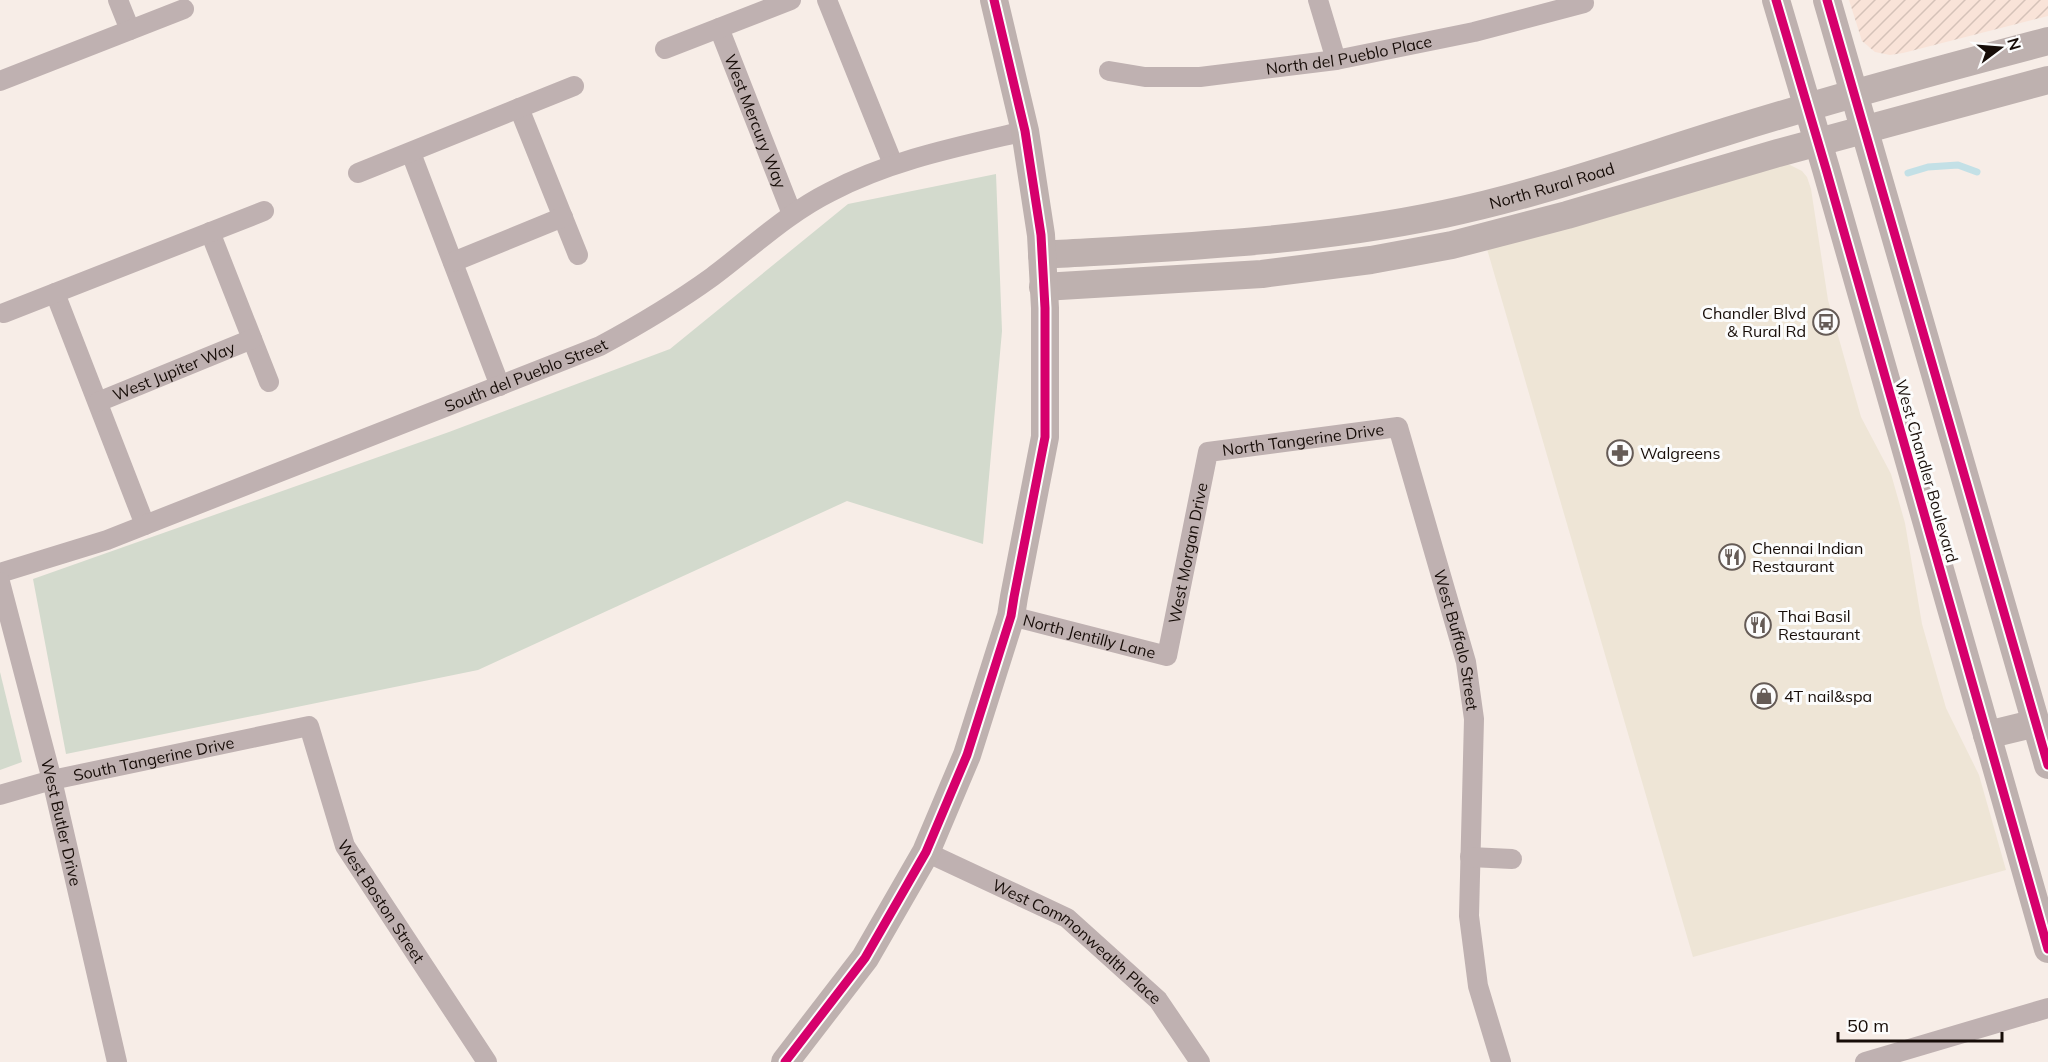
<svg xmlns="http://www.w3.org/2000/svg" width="2048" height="1062" viewBox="0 0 2048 1062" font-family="Mulish,sans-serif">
	<defs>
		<pattern id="industrial-furrows" width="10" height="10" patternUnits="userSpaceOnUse" patternTransform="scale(1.5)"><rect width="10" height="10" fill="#f9e3d8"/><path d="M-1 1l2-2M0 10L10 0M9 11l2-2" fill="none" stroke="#d5c2b8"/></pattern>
	</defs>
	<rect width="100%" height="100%" fill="#f7ede7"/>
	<path fill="#eee5d6" d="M 1788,164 L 1802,171 L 1807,177 L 1811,189 L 1828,300 L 1861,417 L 1891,474 L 1905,523 L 1922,624 L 1946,708 L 1979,775 L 2006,870 L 1693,957 L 1487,249 Z"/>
	<path fill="url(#industrial-furrows)" d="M 1849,0 L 2048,0 L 2048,16 L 1903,53 L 1890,55 L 1875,52 L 1862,41 Z"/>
	<g fill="#d3dacd">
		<path d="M 996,174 L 1002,331 L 983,544 L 847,501 L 478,670 L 66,754 L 33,579 L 449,432 L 670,349 L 848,204 Z"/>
		<path d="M 0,672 L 22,762 L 0,770 Z"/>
	</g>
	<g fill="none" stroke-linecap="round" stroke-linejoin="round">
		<path stroke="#c3e0e6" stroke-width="7" d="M 1908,173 L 1928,167 L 1958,165 L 1977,172"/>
		<g stroke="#bfb1b1" stroke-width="20">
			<path d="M 118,0 L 130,30"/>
			<path d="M 827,0 L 893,164"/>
			<path d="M 1318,0 L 1336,60"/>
			<path id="s1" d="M 719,28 L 792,214"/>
			<path d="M 665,49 L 791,0"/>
			<path id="s2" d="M 1109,71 L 1145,77 L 1200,77 L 1336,60 L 1474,32 L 1584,3 L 1583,0"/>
			<path d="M 0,81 L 184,9"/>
			<path d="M 519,108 L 578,255"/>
			<path d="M 411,153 L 500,386"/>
			<path d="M 358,173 L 574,86"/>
			<path d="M 210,232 L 269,382"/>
			<path d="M 453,262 L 563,217"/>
			<path d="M 55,293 L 145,525"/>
			<path d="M 4,313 L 264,211"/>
			<path id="s3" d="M 98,402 L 252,339"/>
			<path id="s4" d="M 0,573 L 107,540 L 145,525 L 600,346 C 639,325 676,303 712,277 C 751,248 786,214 830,192 C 891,160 957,147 1025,131"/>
			<path id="s5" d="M 0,582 L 52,780 L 117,1062"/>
			<path id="s6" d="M 1011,616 L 1167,656 L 1208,452 L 1398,427 L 1466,662 L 1474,719 L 1469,916 L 1478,986 L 1501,1062"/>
			<path id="s7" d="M 0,795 L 52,780 L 309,726 L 345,846 L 487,1062"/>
			<path id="s8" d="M 926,852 L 1067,918 L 1158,1000 L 1200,1062"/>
			<path d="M 1470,857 L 1512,859"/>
			<path d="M 1865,1062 L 2048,1008"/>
		</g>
		<g stroke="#beb1af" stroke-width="28">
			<path d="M 1776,0 L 1826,169 L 2048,949"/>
			<path d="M 1827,0 L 2048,765"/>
			<path id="s9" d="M 1042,255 C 1177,247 1312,242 1444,214 C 1540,194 1634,160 1728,131 C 1834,98 1941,69 2048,41"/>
			<path d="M 1043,287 L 1262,274 L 1371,260 L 1452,245 L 1567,215 L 1778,153 L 2048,80"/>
			<path d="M 1987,735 L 2036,723"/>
			<path d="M 785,1062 L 865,958 L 926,852 L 967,755 L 1011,616 L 1014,597 L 1045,437 L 1045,308 L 1041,235 L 1025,131 L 994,0"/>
		</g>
		<g stroke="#fcfcfc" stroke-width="13">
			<g id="cycleway">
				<path d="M 1776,0 L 1826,169 L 2048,949"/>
				<path d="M 1827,0 L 2048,765"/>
				<path d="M 785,1062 L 865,958 L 926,852 L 967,755 L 1011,616 L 1014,597 L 1045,437 L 1045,308 L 1041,235 L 1025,131 L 994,0"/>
			</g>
		</g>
		<use href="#cycleway" stroke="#d6006c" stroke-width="9"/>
	</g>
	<defs>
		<g id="bus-ring" transform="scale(1.35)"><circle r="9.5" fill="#fcfcfc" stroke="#655b56" stroke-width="1.5"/><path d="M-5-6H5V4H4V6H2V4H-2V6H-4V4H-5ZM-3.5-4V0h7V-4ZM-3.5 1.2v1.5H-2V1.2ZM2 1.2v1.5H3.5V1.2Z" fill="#655b56"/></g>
		<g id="pharmacy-ring" transform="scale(1.35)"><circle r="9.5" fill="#fcfcfc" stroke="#655b56" stroke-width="1.5"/><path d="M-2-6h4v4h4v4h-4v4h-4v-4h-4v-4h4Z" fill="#655b56"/></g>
		<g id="restaurant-ring" transform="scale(1.35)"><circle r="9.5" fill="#fcfcfc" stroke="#655b56" stroke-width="1.5"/><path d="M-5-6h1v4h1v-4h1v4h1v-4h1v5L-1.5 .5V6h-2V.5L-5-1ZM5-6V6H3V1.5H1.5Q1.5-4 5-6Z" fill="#655b56"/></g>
		<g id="shop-ring" transform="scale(1.35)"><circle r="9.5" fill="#fcfcfc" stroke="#655b56" stroke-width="1.5"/><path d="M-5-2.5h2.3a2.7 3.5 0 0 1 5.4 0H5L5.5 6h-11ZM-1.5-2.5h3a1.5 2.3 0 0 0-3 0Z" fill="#655b56"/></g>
	</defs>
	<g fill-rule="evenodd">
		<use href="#bus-ring" x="1826" y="322"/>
		<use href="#pharmacy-ring" x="1620" y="453"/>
		<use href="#restaurant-ring" x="1732" y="557"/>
		<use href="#restaurant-ring" x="1758" y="625"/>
		<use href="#shop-ring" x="1764" y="696"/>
	</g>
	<g text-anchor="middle" stroke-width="6" stroke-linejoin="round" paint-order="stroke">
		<g font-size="16" fill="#170d08" stroke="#fcfcfc">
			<text dy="6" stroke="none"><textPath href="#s2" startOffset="242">North del Pueblo Place</textPath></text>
			<text dy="6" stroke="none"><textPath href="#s1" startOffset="100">West Mercury Way</textPath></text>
			<text dy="6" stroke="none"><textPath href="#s9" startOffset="516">North Rural Road</textPath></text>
			<text dy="6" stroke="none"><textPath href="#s3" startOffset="82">West Jupiter Way</textPath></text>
			<text dy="6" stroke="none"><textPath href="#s4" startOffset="562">South del Pueblo Street</textPath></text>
			<text dy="6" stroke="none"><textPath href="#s6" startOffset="465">North Tangerine Drive</textPath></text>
			<text transform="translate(1927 471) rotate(74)" y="6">West Chandler Boulevard</text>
			<text dy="6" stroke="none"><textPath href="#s6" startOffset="266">West Morgan Drive</textPath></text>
			<text dy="6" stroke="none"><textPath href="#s6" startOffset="81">North Jentilly Lane</textPath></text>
			<text dy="6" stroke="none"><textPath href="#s6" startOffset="782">West Buffalo Street</textPath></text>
			<text dy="6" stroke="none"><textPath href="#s7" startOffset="158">South Tangerine Drive</textPath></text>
			<text dy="6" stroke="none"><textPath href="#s5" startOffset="248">West Butler Drive</textPath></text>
			<text dy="6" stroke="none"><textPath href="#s7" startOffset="508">West Boston Street</textPath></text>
			<text dy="6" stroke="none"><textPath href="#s8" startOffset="177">West Commonwealth Place</textPath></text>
		</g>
		<g font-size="16" fill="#170d08" stroke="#fcfcfc" text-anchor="start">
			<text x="1806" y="319" text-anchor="end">Chandler Blvd<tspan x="1806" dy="18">&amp; Rural Rd</tspan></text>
			<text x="1640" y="459">Walgreens</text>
			<text x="1752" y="554">Chennai Indian<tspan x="1752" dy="18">Restaurant</tspan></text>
			<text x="1778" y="622">Thai Basil<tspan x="1778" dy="18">Restaurant</tspan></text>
			<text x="1784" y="702">4T nail&amp;spa</text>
		</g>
	</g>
	<g transform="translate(2000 48) rotate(74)" stroke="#fcfcfc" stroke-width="4.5" paint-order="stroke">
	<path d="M0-4.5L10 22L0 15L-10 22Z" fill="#170d08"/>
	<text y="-9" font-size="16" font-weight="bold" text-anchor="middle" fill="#170d08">N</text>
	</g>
	<path d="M1838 1032v9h164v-9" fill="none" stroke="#170d08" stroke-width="3"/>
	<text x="1847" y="1032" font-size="18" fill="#170d08" stroke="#fcfcfc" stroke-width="4.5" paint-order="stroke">50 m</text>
</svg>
